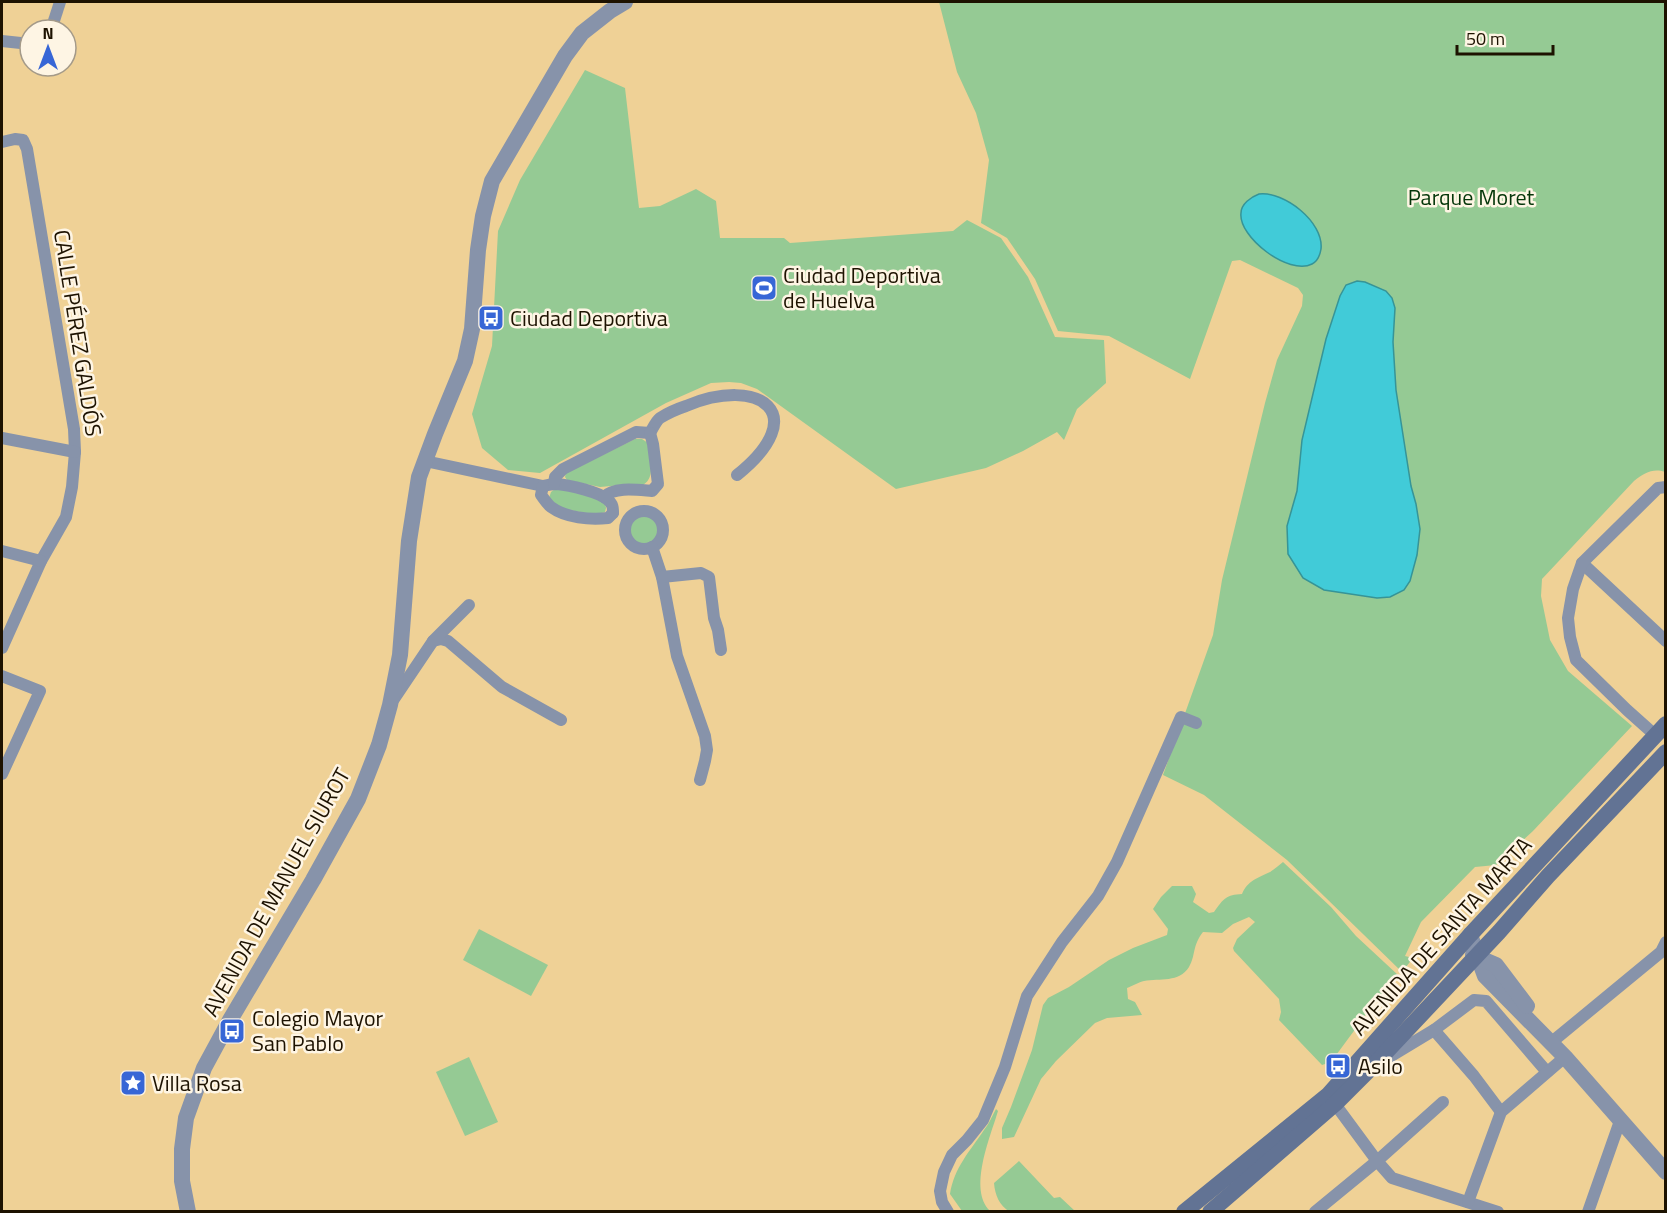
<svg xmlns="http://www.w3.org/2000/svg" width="1667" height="1213" viewBox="0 0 1667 1213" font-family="'Titillium Web',sans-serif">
	<rect width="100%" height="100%" fill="#efd196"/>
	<g fill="#95ca94">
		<path d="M 939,2 L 1665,2 L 1665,472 C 1653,468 1644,473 1634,481 L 1542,579 L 1541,596 L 1550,640 L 1568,671 L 1632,726 L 1533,831 L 1496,865 L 1475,867 L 1421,922 L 1405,956 L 1413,958 L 1402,972 L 1287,860 L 1204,795 L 1163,775 L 1213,635 L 1222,580 L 1265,403 L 1277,360 L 1302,306 L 1303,295 L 1298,288 L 1240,260 L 1232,261 L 1190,379 L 1109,336 L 1058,331 L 1035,279 L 1007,238 L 981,223 L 989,160 L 976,113 L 957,72 Z"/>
		<path d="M 585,70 L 625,88 L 639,208 L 660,206 L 696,189 L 716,201 L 720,238 L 784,238 L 790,243 L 953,231 L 967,220 L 1001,238 L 1028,277 L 1055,337 L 1104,340 L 1106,383 L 1077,409 L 1064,440 L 1057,432 L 1023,451 L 986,468 L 896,489 L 757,389 L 741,383 L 729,382 L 711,383 L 666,403 L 540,473 L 508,470 L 482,448 L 472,414 L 492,346 L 498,231 L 520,180 Z"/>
		<path d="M 635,439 L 642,439 L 648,443 C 649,456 657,477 643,485 L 622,485 L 600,487 L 567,480 L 565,477 L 566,473 Z"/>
		<path d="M 555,489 L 580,492 L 605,503 L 606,508 L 605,512 L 595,515 L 560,508 L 549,498 L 551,492 Z"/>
		<circle cx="644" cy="530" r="14"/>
		<path d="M 1283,862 L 1331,907 L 1356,936 L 1398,975 L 1395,982 L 1376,1001 L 1331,1062 L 1322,1065 L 1279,1020 L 1281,1012 L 1279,999 L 1234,951 L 1233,948 L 1237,939 L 1255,922 L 1249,917 L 1233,924 L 1222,933 L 1203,932 C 1192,946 1196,955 1189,967 C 1179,983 1160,978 1144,981 C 1139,982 1132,986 1127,988 L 1128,999 L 1135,1002 L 1142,1015 L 1107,1018 L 1095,1023 L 1056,1061 L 1041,1079 L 1014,1137 L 1002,1139 L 1002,1128 L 1011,1107 L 1032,1050 L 1043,1005 L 1048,998 L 1069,987 L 1109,960 L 1133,948 L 1167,935 L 1168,929 L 1153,909 L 1161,897 L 1172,886 L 1192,886 L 1196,894 L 1193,902 L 1209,913 L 1214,912 C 1224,898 1226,895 1242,894 C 1248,880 1258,878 1270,872 C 1275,869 1279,865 1283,862 Z"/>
		<path d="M 479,929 L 548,965 L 531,996 L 463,960 Z"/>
		<path d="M 469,1057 L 498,1122 L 465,1136 L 436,1072 Z"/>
		<path d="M 996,1109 L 998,1111 C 990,1138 968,1189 990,1211 L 962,1211 L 950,1194 C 954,1168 970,1151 984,1130 C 989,1124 992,1116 996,1109 Z"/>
		<path d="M 1019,1161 L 1054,1198 L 1060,1197 L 1075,1211 L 1010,1212 C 999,1205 995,1195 994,1183 Z"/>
	</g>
	<g fill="#41cbd8" stroke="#369497" stroke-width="1.5">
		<path d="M 1259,194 C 1284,191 1324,222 1321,249 C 1320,255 1318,261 1312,264 C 1289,276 1238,237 1241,213 C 1241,204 1251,197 1259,194 Z"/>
		<path d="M 1357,281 L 1365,282 L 1386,291 L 1392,298 L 1395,308 L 1393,342 L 1396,390 L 1411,486 L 1416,504 L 1420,529 L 1417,555 L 1410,581 L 1404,590 L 1390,597 L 1377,598 L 1324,590 L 1303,578 L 1288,554 L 1287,526 L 1297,491 L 1302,440 L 1326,339 L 1340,296 L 1346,285 Z"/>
	</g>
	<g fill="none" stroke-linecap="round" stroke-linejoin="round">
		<g stroke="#8793aa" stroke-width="12">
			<path d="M 51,30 L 60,2"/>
			<path d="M 2,41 L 30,44"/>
			<path d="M 2,142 L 15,139 L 23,140 L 27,149 L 74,429 L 75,452 L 72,487 L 66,517 L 41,561 L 2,648"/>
			<path d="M 650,433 C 653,428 656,421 660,418 C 668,413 677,409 686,406 C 760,375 813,414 737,475"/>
			<path d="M 2,438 L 75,452"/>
			<path d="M 425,461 L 543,486 C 547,485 552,484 557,484 C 569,485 600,492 608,500 C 613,504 613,508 613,513"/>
			<path d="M 554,484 L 555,477 L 563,469 L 636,432 L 650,433"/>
			<path d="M 543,486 L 541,495 C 544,499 547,504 551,507 C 566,518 590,520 608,518 L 613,513"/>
			<path d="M 604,497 C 614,486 639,490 652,491 L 658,484 L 653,444 L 650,433"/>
			<circle cx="644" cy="530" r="19"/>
			<path d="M 652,547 L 662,577 L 677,656 L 705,736 L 707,750 L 705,761 L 700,780"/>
			<path d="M 2,551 L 41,561"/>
			<path d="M 1582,563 L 1666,641"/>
			<path d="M 662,577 L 701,573 L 709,577 L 714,618 L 718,630 L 721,650"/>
			<path d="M 433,641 L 441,639 L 448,641 L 502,687 L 561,720"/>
			<path d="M 2,676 L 40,691 L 2,774"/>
			<path d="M 394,699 L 433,641 L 469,605"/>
			<path d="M 1655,735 L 1627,710 L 1576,660 L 1570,637 L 1568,618 L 1573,589 L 1582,563 L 1658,488 L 1666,487"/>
			<path d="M 1434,1030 L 1474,1076 L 1501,1112"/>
			<path d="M 1553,1041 L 1661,952 L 1666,942"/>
			<path d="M 1386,1059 L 1434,1030 L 1474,1000 L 1486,1001 L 1547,1072"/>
			<path d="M 1335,1104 L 1377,1161 L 1392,1178 L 1498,1212"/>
			<path d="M 1468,1202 L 1501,1112 L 1565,1057"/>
			<path d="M 948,1212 L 942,1202 L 940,1191 L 944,1172 L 952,1155 L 967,1140 L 983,1120 L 1005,1067 L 1027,996 L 1062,942 L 1098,896 L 1117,862 L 1181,717 L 1196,723"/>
			<path d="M 1315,1212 L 1377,1161 L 1443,1102"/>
			<path d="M 1588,1212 L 1620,1121"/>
		</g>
		<g stroke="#8793aa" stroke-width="16">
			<path d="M 1470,935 L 1485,976 L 1565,1057 L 1666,1172"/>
			<path d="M 1473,955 L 1496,965 L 1527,1006"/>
			<path d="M 188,1212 L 182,1181 L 182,1149 L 186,1118 L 204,1068 L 230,1020 L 313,880 L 358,799 L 379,745 L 390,705 L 400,655 L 409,541 L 419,477 L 435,434 L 465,361 L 472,329 L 478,250 L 483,216 L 492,181 L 565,56 L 582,33 L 610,11 L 625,2"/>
		</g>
		<g stroke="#627394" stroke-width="16">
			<path d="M 1184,1212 L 1328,1095 L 1470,935 L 1666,724"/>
			<path d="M 1210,1212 L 1335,1104 L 1372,1067 L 1499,932 L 1548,876 L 1666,752"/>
		</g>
	</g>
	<defs>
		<g id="stadium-square" transform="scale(1.35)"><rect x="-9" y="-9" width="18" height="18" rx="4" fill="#3766d6" stroke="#fef5e4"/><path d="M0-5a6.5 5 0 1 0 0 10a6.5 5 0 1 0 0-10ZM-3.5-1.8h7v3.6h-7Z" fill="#fff"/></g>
		<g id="bus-square" transform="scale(1.35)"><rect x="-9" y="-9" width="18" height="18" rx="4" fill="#3766d6" stroke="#fef5e4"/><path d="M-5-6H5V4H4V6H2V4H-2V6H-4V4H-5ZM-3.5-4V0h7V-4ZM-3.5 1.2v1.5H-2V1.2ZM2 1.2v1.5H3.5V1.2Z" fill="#fff"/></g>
		<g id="sight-square" transform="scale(1.35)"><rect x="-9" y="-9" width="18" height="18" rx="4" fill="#3766d6" stroke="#fef5e4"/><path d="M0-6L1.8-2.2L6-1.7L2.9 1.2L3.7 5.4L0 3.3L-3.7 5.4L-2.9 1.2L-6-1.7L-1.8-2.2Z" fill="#fff"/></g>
	</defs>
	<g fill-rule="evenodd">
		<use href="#stadium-square" x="764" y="288"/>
		<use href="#bus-square" x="491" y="318"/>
		<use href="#bus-square" x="232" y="1031"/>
		<use href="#bus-square" x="1338" y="1066"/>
		<use href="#sight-square" x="133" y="1083"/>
	</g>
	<g text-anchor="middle" stroke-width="5" stroke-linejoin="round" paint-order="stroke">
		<g font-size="22" fill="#043609" stroke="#fef5e4">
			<text x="1471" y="205">Parque Moret</text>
		</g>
		<g font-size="22" fill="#1d1200" stroke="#fef5e4" text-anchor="start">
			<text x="783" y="283">Ciudad Deportiva<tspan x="783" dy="25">de Huelva</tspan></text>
			<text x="510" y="326">Ciudad Deportiva</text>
			<text x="252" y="1026">Colegio Mayor<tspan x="252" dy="25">San Pablo</tspan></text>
			<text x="1358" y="1074">Asilo</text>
			<text x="152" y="1091">Villa Rosa</text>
		</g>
		<g font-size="22" fill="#1d1200" stroke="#fef5e4">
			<text transform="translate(78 333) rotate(81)" y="8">CALLE PÉREZ GALDÓS</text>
			<text transform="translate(276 892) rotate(-61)" y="8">AVENIDA DE MANUEL SIUROT</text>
			<text transform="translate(1441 936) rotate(-48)" y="8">AVENIDA DE SANTA MARTA</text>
		</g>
	</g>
	<rect width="1667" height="1213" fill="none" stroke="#1d1200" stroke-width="6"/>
	<g transform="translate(48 48)"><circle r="28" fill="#fef5e4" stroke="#a49a89" stroke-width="1.5"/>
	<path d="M0-4.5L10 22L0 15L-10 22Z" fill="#3766d6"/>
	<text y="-9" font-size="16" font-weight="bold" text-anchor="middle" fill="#1d1200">N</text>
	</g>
	<path d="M1457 45v9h96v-9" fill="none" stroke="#1d1200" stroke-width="3"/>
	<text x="1466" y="45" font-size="18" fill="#1d1200" stroke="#fef5e4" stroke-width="4.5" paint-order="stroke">50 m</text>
</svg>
